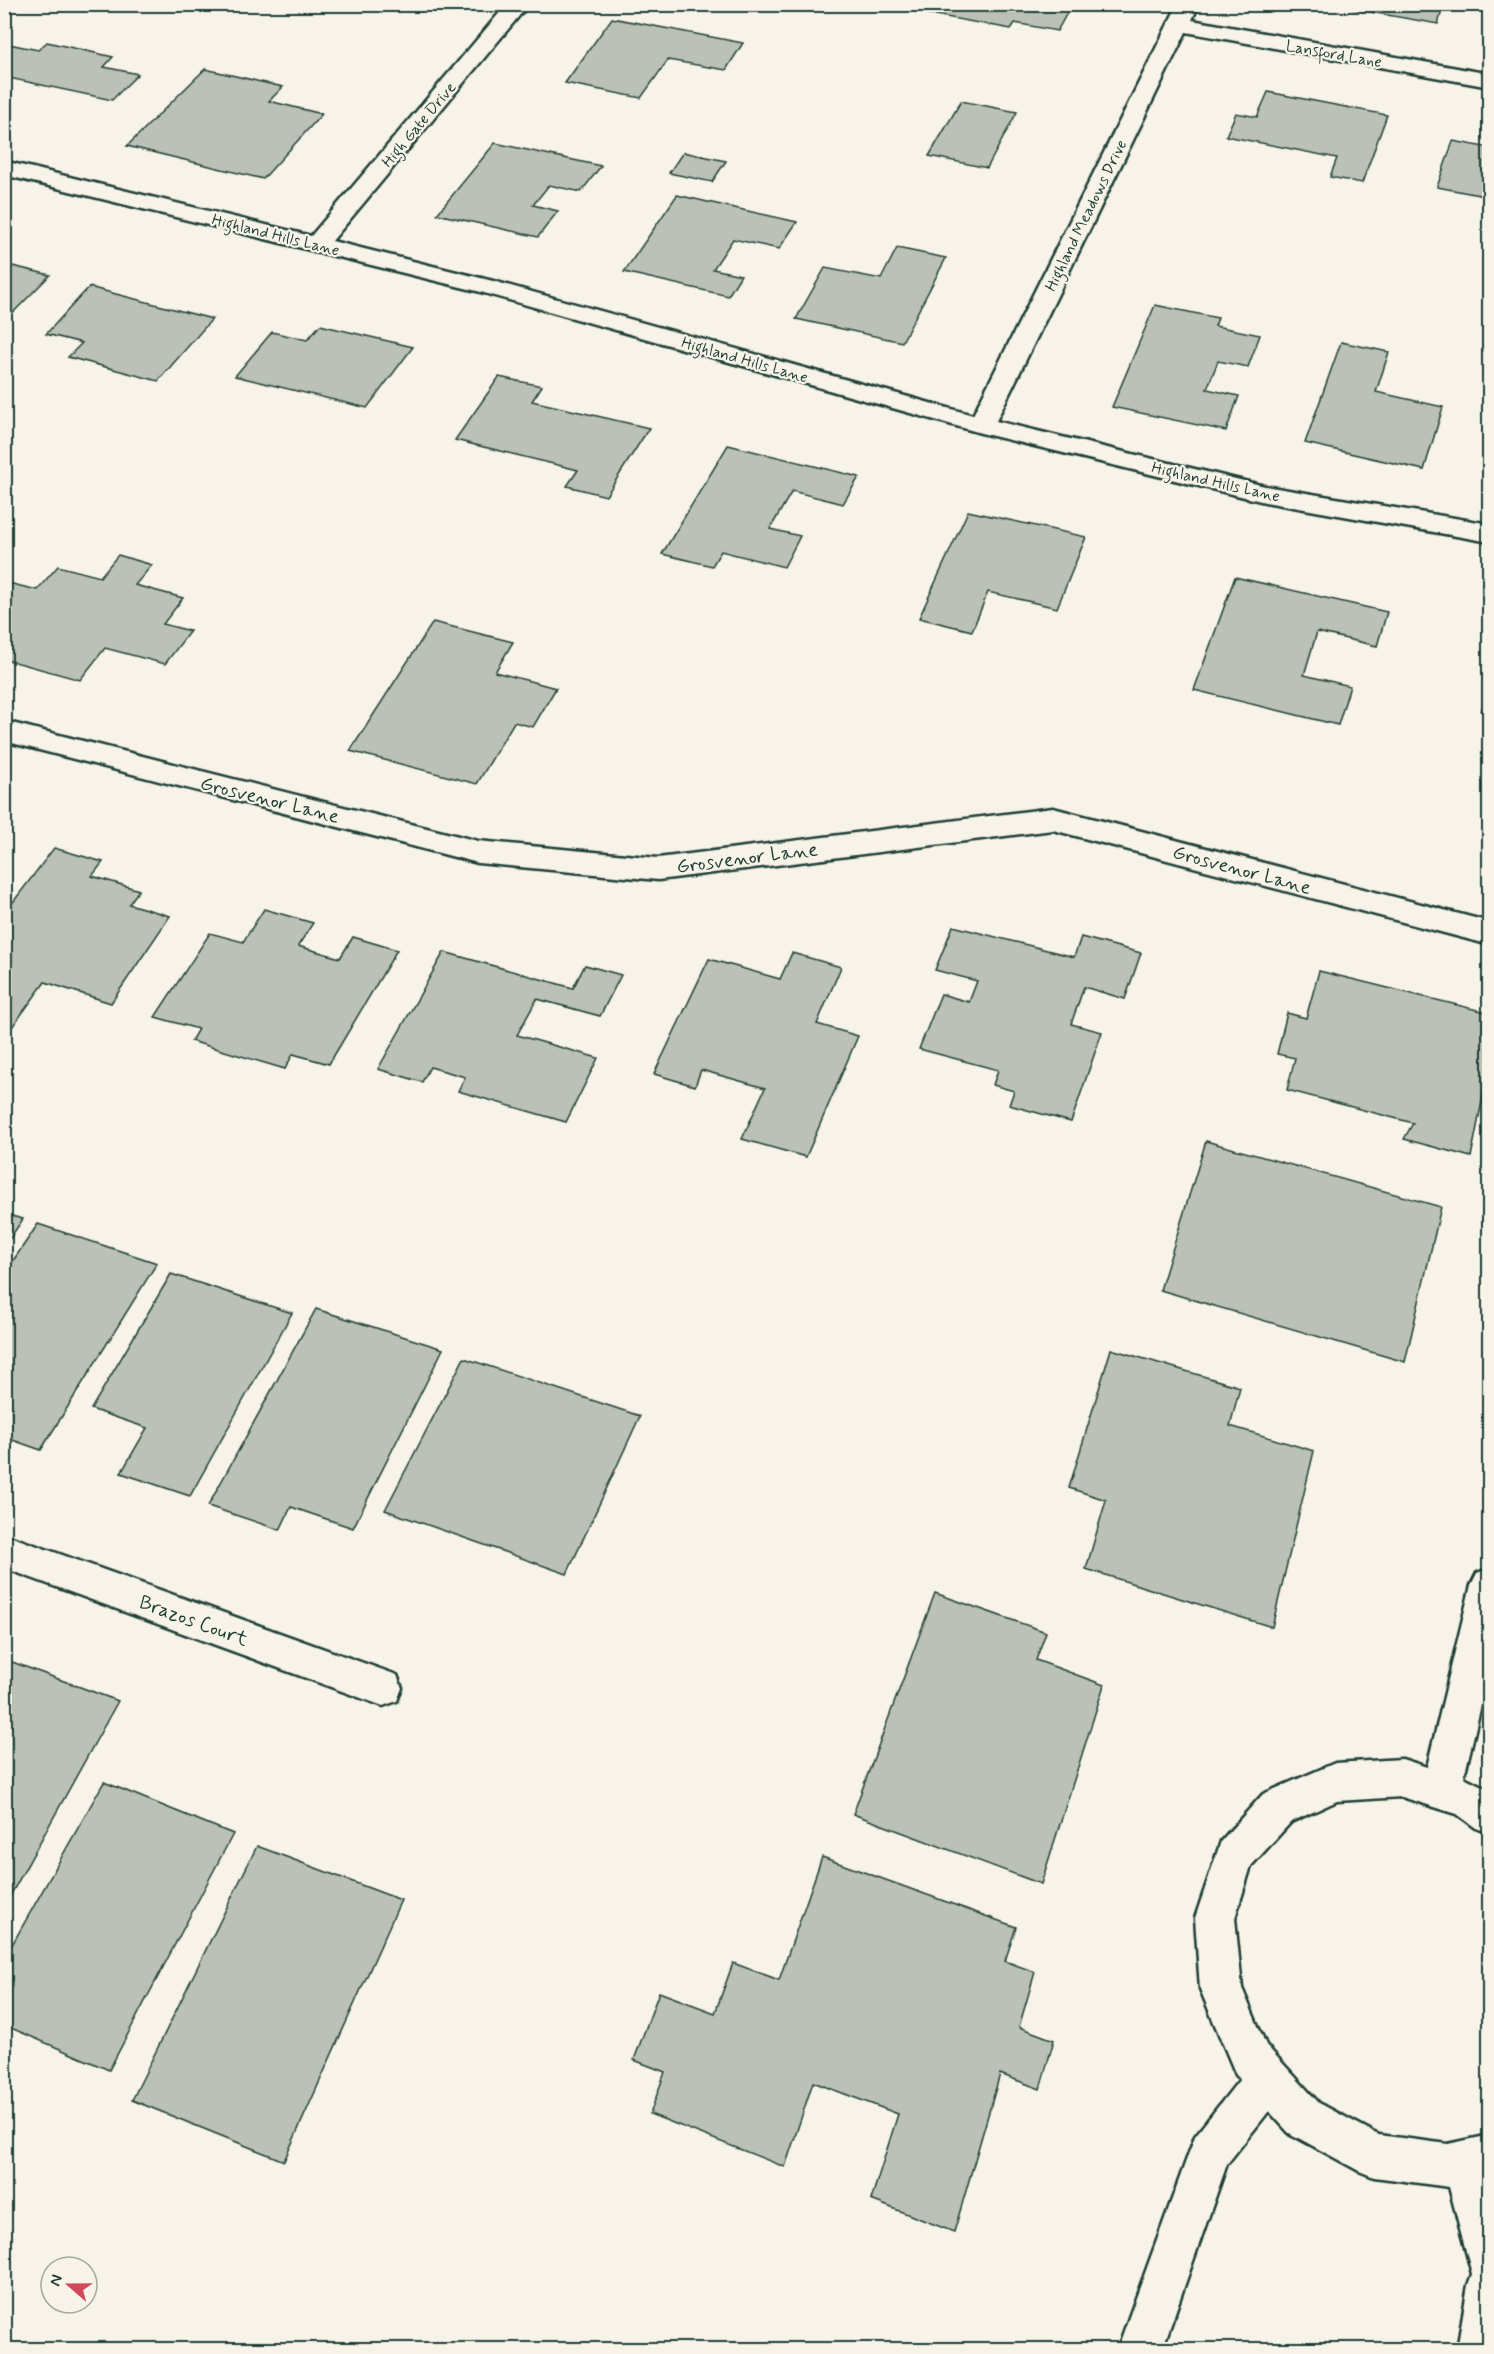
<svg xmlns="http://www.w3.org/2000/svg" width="1494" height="2354" viewBox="0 0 1494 2354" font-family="Mynerve,sans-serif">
	<rect width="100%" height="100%" fill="#f7f3e8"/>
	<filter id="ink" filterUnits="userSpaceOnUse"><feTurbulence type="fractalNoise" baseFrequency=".0167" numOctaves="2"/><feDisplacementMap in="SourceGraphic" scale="12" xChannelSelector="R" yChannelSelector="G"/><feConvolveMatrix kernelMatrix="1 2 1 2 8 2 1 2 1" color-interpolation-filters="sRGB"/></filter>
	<g filter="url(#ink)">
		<g fill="#bbc1b6" stroke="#1f3d34" stroke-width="1.5">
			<path d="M 929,4 L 1072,4 L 1057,31 L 1015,23 L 1011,29 L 924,13 Z"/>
			<path d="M 1355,4 L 1444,4 L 1438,24 L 1353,9 Z"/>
			<path d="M 612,18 L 743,43 L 726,70 L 668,60 L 641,98 L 565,83 Z"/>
			<path d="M 47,42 L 113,57 L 104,67 L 138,74 L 112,100 L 4,77 L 4,43 L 38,50 Z"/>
			<path d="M 205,69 L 283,87 L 269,101 L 322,114 L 263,179 L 127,146 Z"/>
			<path d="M 1268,92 L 1387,115 L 1362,183 L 1330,177 L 1337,158 L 1226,136 L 1236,113 L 1257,117 Z"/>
			<path d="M 961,101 L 1017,112 L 987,168 L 929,156 Z"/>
			<path d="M 1453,141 L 1490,148 L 1490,197 L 1437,187 Z"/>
			<path d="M 495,143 L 601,166 L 581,192 L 549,185 L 533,205 L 558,211 L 538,237 L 437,214 Z"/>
			<path d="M 683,152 L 726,161 L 712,182 L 669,173 Z"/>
			<path d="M 677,195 L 797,222 L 779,249 L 733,239 L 713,269 L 741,275 L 728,296 L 624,272 Z"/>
			<path d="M 897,248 L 946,258 L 902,342 L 796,319 L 825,268 L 881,279 Z"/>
			<path d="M 4,264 L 50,275 L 4,322 Z"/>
			<path d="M 89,287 L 212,319 L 158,381 L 68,357 L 82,343 L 46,334 Z"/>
			<path d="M 1155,305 L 1218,318 L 1215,326 L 1260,335 L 1248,367 L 1218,361 L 1207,389 L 1239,396 L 1226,431 L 1112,407 Z"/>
			<path d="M 320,325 L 413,347 L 367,408 L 235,376 L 272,332 L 307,340 Z"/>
			<path d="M 1341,342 L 1389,352 L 1376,392 L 1443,407 L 1424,470 L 1305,443 Z"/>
			<path d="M 499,377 L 542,386 L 532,401 L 649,428 L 606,496 L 567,486 L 578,470 L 455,440 Z"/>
			<path d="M 728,445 L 859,477 L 843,504 L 792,491 L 770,529 L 800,536 L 784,567 L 721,551 L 712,566 L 662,554 Z"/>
			<path d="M 968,511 L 1086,537 L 1057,608 L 988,592 L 972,631 L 919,618 Z"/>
			<path d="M 118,555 L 152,565 L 135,585 L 183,598 L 163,624 L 190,631 L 165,664 L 105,648 L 80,680 L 4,659 L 4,582 L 37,590 L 58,566 L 100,577 Z"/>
			<path d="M 1235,577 L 1387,612 L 1377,646 L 1317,632 L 1304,675 L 1350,686 L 1338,725 L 1194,690 Z"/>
			<path d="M 433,622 L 513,642 L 495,672 L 556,688 L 533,727 L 514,722 L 477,784 L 350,751 Z"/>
			<path d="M 1490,685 L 1490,714 L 1481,711 Z"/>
			<path d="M 54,848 L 103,862 L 92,876 L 139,890 L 129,904 L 170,916 L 111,1003 L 45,982 L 4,1038 L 4,914 Z"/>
			<path d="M 264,909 L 313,923 L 298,946 L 340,958 L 353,937 L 397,950 L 329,1064 L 293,1054 L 285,1069 L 191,1041 L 198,1029 L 155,1017 L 210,933 L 243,942 Z"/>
			<path d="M 953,926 L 1074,957 L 1081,937 L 1141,953 L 1125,999 L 1084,987 L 1071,1024 L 1102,1032 L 1071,1122 L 1009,1105 L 1014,1091 L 993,1085 L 998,1070 L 919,1049 L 941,994 L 969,1002 L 977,981 L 935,970 Z"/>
			<path d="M 444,952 L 573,988 L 585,965 L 621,975 L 600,1016 L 537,999 L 517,1035 L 598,1058 L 566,1122 L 458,1091 L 465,1077 L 430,1067 L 422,1082 L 378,1069 Z"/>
			<path d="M 792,953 L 841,967 L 817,1024 L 858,1036 L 806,1157 L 742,1139 L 765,1088 L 701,1070 L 695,1086 L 654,1074 L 709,959 L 780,979 Z"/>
			<path d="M 1319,971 L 1490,1013 L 1490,1061 L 1471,1157 L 1404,1139 L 1413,1123 L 1287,1090 L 1295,1058 L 1277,1054 L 1287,1013 L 1306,1018 Z"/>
			<path d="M 1206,1141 L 1441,1207 L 1405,1362 L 1160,1290 Z"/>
			<path d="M 4,1214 L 23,1219 L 4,1247 Z"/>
			<path d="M 38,1224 L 157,1263 L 41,1450 L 4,1437 L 4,1274 Z"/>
			<path d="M 171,1274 L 292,1313 L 190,1496 L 121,1473 L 147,1428 L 91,1409 Z"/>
			<path d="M 316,1309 L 443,1349 L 353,1528 L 291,1507 L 280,1530 L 208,1506 Z"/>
			<path d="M 1111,1349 L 1240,1387 L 1230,1426 L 1314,1451 L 1272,1627 L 1086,1569 L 1106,1500 L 1069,1488 Z"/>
			<path d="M 464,1358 L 640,1416 L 567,1574 L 385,1510 Z"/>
			<path d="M 935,1593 L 1046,1632 L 1036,1660 L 1104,1685 L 1041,1884 L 853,1814 Z"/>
			<path d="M 4,1659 L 118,1701 L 4,1907 Z"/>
			<path d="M 104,1782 L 233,1834 L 109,2070 L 4,2025 L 4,1959 Z"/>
			<path d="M 257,1846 L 401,1900 L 284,2161 L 132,2100 Z"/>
			<path d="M 822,1857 L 1016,1927 L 1005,1961 L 1035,1972 L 1019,2027 L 1054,2040 L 1040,2089 L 1000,2074 L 954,2232 L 871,2200 L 898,2114 L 813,2082 L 785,2167 L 650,2114 L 665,2072 L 634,2060 L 659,1992 L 715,2013 L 733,1963 L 779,1980 Z"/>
		</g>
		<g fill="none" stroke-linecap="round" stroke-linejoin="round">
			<g stroke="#1f3d34" stroke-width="5">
				<g id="street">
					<path d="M 507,4 L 529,4 L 332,241 L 493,281 L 973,415 L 1178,4 L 1199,4 L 1192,20 L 1490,74 L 1490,87 L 1186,32 L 996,421 L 1265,486 L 1490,524 L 1490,542 L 1265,502 L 981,433 L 477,291 L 4,175 L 4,161 L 311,236 Z"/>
					<path d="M 4,721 L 478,841 L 658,858 L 1053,808 L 1490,922 L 1490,945 L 1053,830 L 658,880 L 478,863 L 4,741 Z"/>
					<path d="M 4,1534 L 383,1670 L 397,1675 L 402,1688 L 397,1701 L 383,1706 L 4,1568 Z"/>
					<path d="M 1490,1568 L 1490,1667 L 1464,1777 L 1490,1790 L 1490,1833 L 1476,1828 L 1457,1814 L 1402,1797 L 1337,1801 L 1291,1822 L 1251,1866 L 1235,1918 L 1242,1988 L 1266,2045 L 1319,2103 L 1379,2135 L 1448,2144 L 1490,2135 L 1490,2350 L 1457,2350 L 1468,2285 L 1472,2274 L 1449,2187 L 1374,2177 L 1359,2171 L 1289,2133 L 1269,2111 L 1227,2164 L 1162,2350 L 1117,2350 L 1195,2136 L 1240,2079 L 1236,2075 L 1200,1989 L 1195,1918 L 1221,1841 L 1263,1794 L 1335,1763 L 1402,1759 L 1427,1767 L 1471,1585 L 1477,1573 Z"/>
				</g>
			</g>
			<use href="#street" fill="#f7f3e8" fill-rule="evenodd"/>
		</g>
	</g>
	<g text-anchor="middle" stroke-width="4.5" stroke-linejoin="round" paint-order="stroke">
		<g font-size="16" fill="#1f3d34" stroke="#f7f3e8">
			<text transform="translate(1334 53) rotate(10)" y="6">Lansford Lane</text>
			<text transform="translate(418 124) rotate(-50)" y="6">High Gate Drive</text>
			<text transform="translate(1085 215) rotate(-64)" y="6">Highland Meadows Drive</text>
			<text transform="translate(276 234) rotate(14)" y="6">Highland Hills Lane</text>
			<text transform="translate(745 359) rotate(16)" y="6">Highland Hills Lane</text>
			<text transform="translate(1216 481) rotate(13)" y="6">Highland Hills Lane</text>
		</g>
		<g font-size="20" fill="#1f3d34" stroke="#f7f3e8">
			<text transform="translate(270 799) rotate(14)" y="7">Grosvenor Lane</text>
			<text transform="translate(747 857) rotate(-7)" y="7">Grosvenor Lane</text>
			<text transform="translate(1242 869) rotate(15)" y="7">Grosvenor Lane</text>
			<text transform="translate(194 1620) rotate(20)" y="7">Brazos Court</text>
		</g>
	</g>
	<rect width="1494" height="2354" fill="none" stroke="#f7f3e8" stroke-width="24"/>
	<rect x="12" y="12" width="1470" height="2330" fill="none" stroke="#1f3d34" stroke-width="2" filter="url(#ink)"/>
	<g transform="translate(69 2285) rotate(290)"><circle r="28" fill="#f7f3e8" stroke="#a1aaa0" stroke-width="1.5"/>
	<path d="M0-4.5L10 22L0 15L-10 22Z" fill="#d1495b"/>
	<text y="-9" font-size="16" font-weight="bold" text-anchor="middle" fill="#1f3d34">N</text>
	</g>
</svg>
